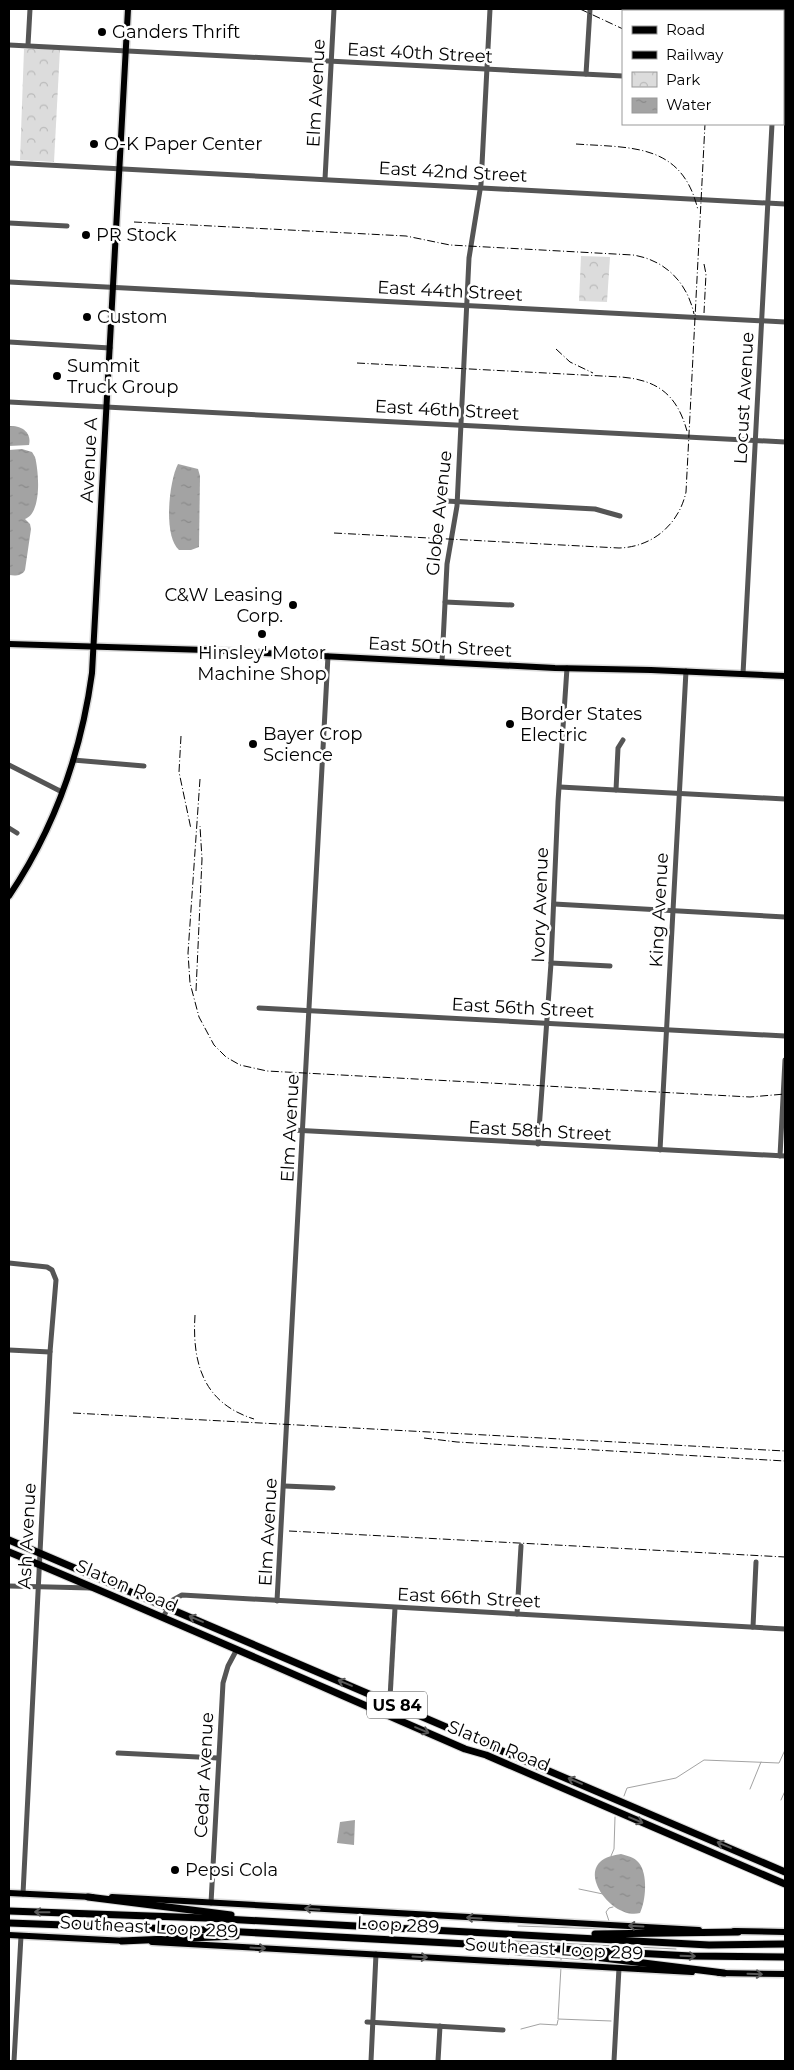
<svg xmlns="http://www.w3.org/2000/svg" width="794" height="2070" viewBox="0 0 794 2070" font-family="Montserrat,sans-serif">
	<defs>
		<pattern id="park-crowns" width="20" height="18" patternUnits="userSpaceOnUse" patternTransform="scale(1.25)"><rect width="20" height="18" fill="#dcdcdc"/><path d="M2 6a3 3 0 1 1 6 0M12 15a3 3 0 1 1 6 0" fill="none" stroke="#bbb"/></pattern>
		<pattern id="water-ripples" width="26" height="14" patternUnits="userSpaceOnUse" patternTransform="scale(1.25)"><rect width="26" height="14" fill="#a3a3a3"/><path d="M2 4q2-2 4 0t4 0M15 11q2-2 4 0t4 0" fill="none" stroke="#8b8b8b"/></pattern>
	</defs>
	<rect width="100%" height="100%" fill="#fff"/>
	<g fill="url(#park-crowns)">
		<path d="M 24,49 L 60,49 L 54,162 L 20,160 Z"/>
		<path d="M 581,256 L 610,257 L 607,302 L 579,301 Z"/>
	</g>
	<g fill="url(#water-ripples)">
		<path d="M 9,426 C 21,425 32,432 29,445 L 9,446 Z"/>
		<path d="M 22,449 L 32,452 L 35,457 C 39,472 42,513 25,519 L 30,524 L 31,529 L 25,570 C 22,576 15,576 9,575 L 9,450 Z"/>
		<path d="M 178,464 L 198,469 L 200,476 L 199,547 L 191,550 L 179,550 C 163,536 169,481 178,464 Z"/>
		<path d="M 355,1820 L 354,1845 L 337,1843 L 340,1822 Z"/>
		<path d="M 621,1854 C 628,1856 634,1857 639,1863 C 648,1874 646,1901 640,1913 C 615,1920 582,1879 600,1862 C 605,1857 614,1855 621,1854 Z"/>
	</g>
	<g fill="none" stroke-linecap="round" stroke-linejoin="round">
		<g stroke="#a3a3a3" stroke-width="1">
			<path d="M 750,1789 L 761,1762"/>
			<path d="M 624,1796 L 627,1788 L 676,1778 L 704,1760 L 779,1763 L 785,1750"/>
			<path d="M 781,1800 L 785,1791"/>
			<path d="M 611,1856 L 614,1849 L 615,1817"/>
			<path d="M 579,1889 L 603,1894"/>
			<path d="M 609,1921 L 606,1912 L 609,1908 L 613,1907"/>
			<path d="M 518,1926 L 606,1929"/>
			<path d="M 515,1941 L 676,1949"/>
			<path d="M 515,1955 L 561,1958"/>
			<path d="M 561,1961 L 561,1958 L 597,1961"/>
			<path d="M 561,1967 L 558,2019 L 611,2021"/>
			<path d="M 521,2029 L 540,2024 L 557,2025 L 558,2020"/>
		</g>
		<g stroke="#dbdbdb" stroke-width="9">
			<g id="major">
				<path d="M 9,644 L 206,650 L 555,668 L 651,670 L 785,676"/>
				<path d="M 9,896 C 54,829 81,754 92,673 L 128,9"/>
				<path d="M 9,1893 L 92,1897"/>
				<path d="M 112,1897 L 699,1930"/>
				<path d="M 734,1931 L 785,1932"/>
				<path d="M 9,1935 L 127,1941"/>
				<path d="M 152,1942 L 692,1972"/>
				<path d="M 719,1973 L 785,1974"/>
			</g>
		</g>
		<g stroke="#dbdbdb" stroke-width="9">
			<g id="highway">
				<path d="M 9,1540 L 785,1872"/>
				<path d="M 9,1552 C 162,1616 313,1683 465,1749 L 486,1755 L 785,1884"/>
				<path d="M 88,1897 L 231,1915"/>
				<path d="M 9,1911 L 206,1918 L 709,1945 L 785,1944"/>
				<path d="M 9,1923 L 205,1930 L 691,1956 L 785,1957"/>
				<path d="M 595,1934 L 738,1932"/>
				<path d="M 122,1941 L 236,1936"/>
				<path d="M 579,1955 L 724,1973"/>
			</g>
		</g>
		<g stroke="#555" stroke-width="5">
			<path d="M 778,11 L 779,9"/>
			<path d="M 9,45 L 623,76"/>
			<path d="M 28,45 L 30,9"/>
			<path d="M 586,74 L 590,9"/>
			<path d="M 783,85 L 785,86"/>
			<path d="M 9,163 L 785,204"/>
			<path d="M 325,179 L 334,9"/>
			<path d="M 9,223 L 67,226"/>
			<path d="M 9,282 L 785,322"/>
			<path d="M 9,342 L 110,348"/>
			<path d="M 9,402 L 785,442"/>
			<path d="M 446,501 L 595,509 L 620,516"/>
			<path d="M 445,602 L 512,605"/>
			<path d="M 442,662 L 447,564 L 457,506 L 469,258 L 481,184 L 490,9"/>
			<path d="M 743,674 L 772,124"/>
			<path d="M 73,760 L 144,766"/>
			<path d="M 9,765 L 62,792"/>
			<path d="M 560,787 L 785,799"/>
			<path d="M 616,790 L 618,748 L 623,740"/>
			<path d="M 9,828 L 17,833"/>
			<path d="M 554,904 L 785,917"/>
			<path d="M 551,963 L 610,966"/>
			<path d="M 259,1008 L 785,1036"/>
			<path d="M 292,1130 L 785,1156"/>
			<path d="M 538,1144 L 551,963 L 558,802 L 567,668"/>
			<path d="M 660,1150 L 686,671"/>
			<path d="M 780,1156 L 785,1060"/>
			<path d="M 9,1263 L 47,1267 L 52,1270 L 56,1280 L 50,1352 L 23,1894"/>
			<path d="M 9,1350 L 50,1352"/>
			<path d="M 284,1486 L 333,1488"/>
			<path d="M 9,1586 L 91,1588"/>
			<path d="M 277,1601 L 328,656"/>
			<path d="M 517,1614 L 521,1546"/>
			<path d="M 163,1617 L 173,1600 L 182,1595 L 785,1629"/>
			<path d="M 753,1627 L 756,1562"/>
			<path d="M 389,1716 L 395,1608"/>
			<path d="M 118,1753 L 218,1758"/>
			<path d="M 211,1903 L 223,1683 L 228,1666 L 236,1651"/>
			<path d="M 367,2022 L 503,2030"/>
			<path d="M 14,2061 L 21,1936"/>
			<path d="M 371,2061 L 376,1954"/>
			<path d="M 438,2061 L 440,2026"/>
			<path d="M 614,2061 L 619,1968"/>
		</g>
		<use href="#major" stroke="#000" stroke-width="6"/>
		<use href="#highway" stroke="#000" stroke-width="7"/>
		<g stroke="#000" stroke-width="1" stroke-dasharray="8 2.5 1 2.5" stroke-linecap="butt">
			<path d="M 580,9 L 623,29"/>
			<path d="M 576,144 C 632,148 682,143 698,210"/>
			<path d="M 134,222 L 406,236 L 450,245 L 633,255 C 665,260 687,282 694,314"/>
			<path d="M 704,264 L 706,274 L 704,313"/>
			<path d="M 556,349 L 570,362 L 593,373"/>
			<path d="M 357,363 L 621,377 C 658,380 677,395 687,431"/>
			<path d="M 334,533 L 619,548 C 653,547 679,524 686,492 L 705,124"/>
			<path d="M 181,736 L 179,772 L 191,829"/>
			<path d="M 200,779 L 188,953 L 190,983 L 199,1017 L 214,1045 L 226,1057 L 240,1065 L 267,1071 L 750,1097 L 785,1094"/>
			<path d="M 196,991 L 202,859 L 200,826"/>
			<path d="M 195,1315 C 192,1363 203,1403 254,1419"/>
			<path d="M 73,1413 L 785,1451"/>
			<path d="M 424,1438 L 457,1442 L 785,1461"/>
			<path d="M 289,1531 L 785,1557"/>
		</g>
	</g>
	<defs><path id="oneway-shaft" d="M-6 0H5M1.5-3L5.5 0L1.5 3" fill="none" stroke-width="1.6" stroke-linecap="round" stroke-linejoin="round" transform="scale(1.25)"/></defs>
	<g stroke="#595959">
		<use href="#oneway-shaft" transform="translate(196 1619) rotate(-157)"/>
		<use href="#oneway-shaft" transform="translate(345 1683) rotate(-157)"/>
		<use href="#oneway-shaft" transform="translate(422 1730) rotate(23)"/>
		<use href="#oneway-shaft" transform="translate(575 1781) rotate(-157)"/>
		<use href="#oneway-shaft" transform="translate(636 1820) rotate(23)"/>
		<use href="#oneway-shaft" transform="translate(724 1845) rotate(-157)"/>
		<use href="#oneway-shaft" transform="translate(312 1909) rotate(-176)"/>
		<use href="#oneway-shaft" transform="translate(42 1912) rotate(-179)"/>
		<use href="#oneway-shaft" transform="translate(474 1918) rotate(-177)"/>
		<use href="#oneway-shaft" transform="translate(636 1926) rotate(-177)"/>
		<use href="#oneway-shaft" transform="translate(258 1948) rotate(3)"/>
		<use href="#oneway-shaft" transform="translate(688 1956) rotate(2)"/>
		<use href="#oneway-shaft" transform="translate(420 1957) rotate(3)"/>
		<use href="#oneway-shaft" transform="translate(755 1974) rotate(2)"/>
	</g>
	<g fill="#000" stroke="#fff" stroke-width="2">
		<circle cx="102" cy="32" r="5"/>
		<circle cx="94" cy="144" r="5"/>
		<circle cx="86" cy="235" r="5"/>
		<circle cx="87" cy="317" r="5"/>
		<circle cx="57" cy="376" r="5"/>
		<circle cx="293" cy="605" r="5"/>
		<circle cx="262" cy="634" r="5"/>
		<circle cx="510" cy="724" r="5"/>
		<circle cx="253" cy="744" r="5"/>
		<circle cx="175" cy="1870" r="5"/>
	</g>
	<g text-anchor="middle" stroke-width="5" stroke-linejoin="round" paint-order="stroke">
		<rect fill="#fff" stroke="#4c4c4c" stroke-width="1" x="367" y="1691.5" width="60" height="27" rx="4"/>
		<g font-size="16" font-weight="bold" fill="#000">
			<text x="397" y="1711">US 84</text>
		</g>
		<g font-size="18" fill="#000" stroke="#fff" text-anchor="start">
			<text x="112" y="38">Ganders Thrift</text>
			<text x="104" y="150">O-K Paper Center</text>
			<text x="96" y="241">PR Stock</text>
			<text x="97" y="323">Custom</text>
			<text x="67" y="372">Summit<tspan x="67" dy="21">Truck Group</tspan></text>
			<text x="283" y="601" text-anchor="end">C&amp;W Leasing<tspan x="283" dy="21">Corp.</tspan></text>
			<text x="262" y="659" text-anchor="middle">Hinsley' Motor<tspan x="262" dy="21">Machine Shop</tspan></text>
			<text x="520" y="720">Border States<tspan x="520" dy="21">Electric</tspan></text>
			<text x="263" y="740">Bayer Crop<tspan x="263" dy="21">Science</tspan></text>
			<text x="185" y="1876">Pepsi Cola</text>
		</g>
		<g font-size="18" fill="#000" stroke="#fff">
			<text transform="translate(420 53) rotate(3)" y="6">East 40th Street</text>
			<text transform="translate(316 93) rotate(-87)" y="6">Elm Avenue</text>
			<text transform="translate(453 172) rotate(3)" y="6">East 42nd Street</text>
			<text transform="translate(450 291) rotate(3)" y="6">East 44th Street</text>
			<text transform="translate(744 398) rotate(-87)" y="6">Locust Avenue</text>
			<text transform="translate(447 410) rotate(3)" y="6">East 46th Street</text>
			<text transform="translate(89 460) rotate(-87)" y="6">Avenue A</text>
			<text transform="translate(439 513) rotate(-84)" y="6">Globe Avenue</text>
			<text transform="translate(440 647) rotate(3)" y="6">East 50th Street</text>
			<text transform="translate(540 905) rotate(-88)" y="6">Ivory Avenue</text>
			<text transform="translate(659 910) rotate(-87)" y="6">King Avenue</text>
			<text transform="translate(523 1008) rotate(3)" y="6">East 56th Street</text>
			<text transform="translate(290 1128) rotate(-87)" y="6">Elm Avenue</text>
			<text transform="translate(540 1131) rotate(3)" y="6">East 58th Street</text>
			<text transform="translate(268 1532) rotate(-87)" y="6">Elm Avenue</text>
			<text transform="translate(27 1536) rotate(-87)" y="6">Ash Avenue</text>
			<text transform="translate(127 1586) rotate(23)" y="6">Slaton Road</text>
			<text transform="translate(469 1598) rotate(3)" y="6">East 66th Street</text>
			<text transform="translate(499 1746) rotate(22)" y="6">Slaton Road</text>
			<text transform="translate(204 1775) rotate(-87)" y="6">Cedar Avenue</text>
			<text transform="translate(398 1925) rotate(3)" y="6">Loop 289</text>
			<text transform="translate(149 1927) rotate(3)" y="6">Southeast Loop 289</text>
			<text transform="translate(554 1949) rotate(3)" y="6">Southeast Loop 289</text>
		</g>
	</g>
	<rect width="794" height="2070" fill="none" stroke="#000000" stroke-width="20"/>
	<rect x="622" y="10" width="162" height="115" fill="#ffffff" stroke="#999999"/>
	<rect x="632" y="26" width="25" height="8" fill="#000000" stroke="#999999"/>
	<text x="666" y="35" font-size="15" fill="#000000">Road</text>
	<rect x="632" y="51" width="25" height="8" fill="#000000" stroke="#999999"/>
	<text x="666" y="60" font-size="15" fill="#000000">Railway</text>
	<rect x="632" y="72" width="25" height="15" fill="url(#park-crowns)" stroke="#999999"/>
	<text x="666" y="85" font-size="15" fill="#000000">Park</text>
	<rect x="632" y="98" width="25" height="15" fill="url(#water-ripples)" stroke="#999999"/>
	<text x="666" y="110" font-size="15" fill="#000000">Water</text>
</svg>
